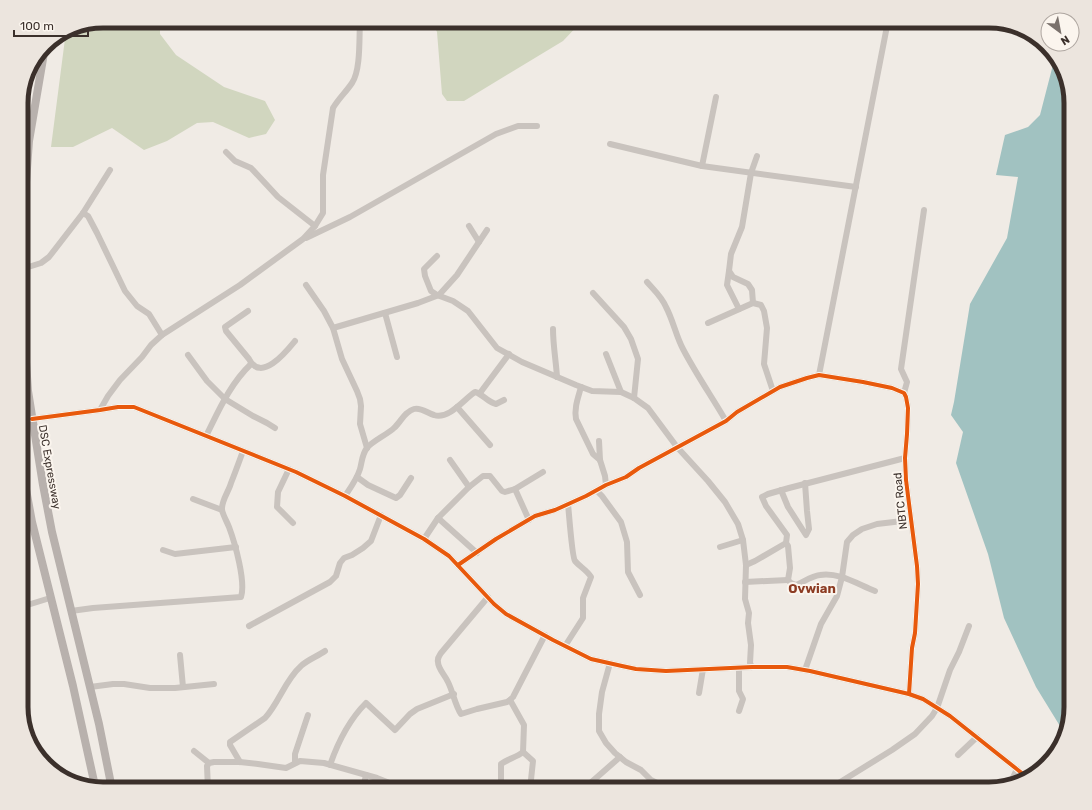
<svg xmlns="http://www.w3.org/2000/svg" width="1092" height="810" viewBox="0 0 1092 810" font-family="Rubik,sans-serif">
	<rect width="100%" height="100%" fill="#f0ebe5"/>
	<g fill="#d1d6bf">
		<path d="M 103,21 L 160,21 L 160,34 L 176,55 L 224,87 L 265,101 L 275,120 L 266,134 L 249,138 L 213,122 L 197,123 L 167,141 L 144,150 L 112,128 L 73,147 L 51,147 L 66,31 L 72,27 Z"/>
		<path d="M 422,21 L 582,21 L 563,41 L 464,101 L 447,101 L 442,94 L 437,32 L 433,23 Z"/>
	</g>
	<path fill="#a1c2c1" d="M 1055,57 L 1063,67 L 1071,103 L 1071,707 L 1063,731 L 1036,687 L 1004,618 L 988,554 L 956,463 L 963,432 L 951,415 L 954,402 L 970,304 L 1007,238 L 1018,177 L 996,175 L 1005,135 L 1028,127 L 1040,115 Z"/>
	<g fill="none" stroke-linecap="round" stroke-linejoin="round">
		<g stroke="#c9c3be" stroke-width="6">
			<path d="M 610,144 L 702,166 L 856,187"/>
			<path d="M 226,152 L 235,161 L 251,168 L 278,197 L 315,226"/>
			<path d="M 702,166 L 716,97"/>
			<path d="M 83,213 L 88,216 L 97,233 L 125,291 L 137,306 L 149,314 L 162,335"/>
			<path d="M 469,226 L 479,242"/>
			<path d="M 306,238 L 350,217 L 496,134 L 518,126 L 537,126"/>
			<path d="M 437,256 L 424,269 L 425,276 L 431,291 L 437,295 L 453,301 L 468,311 L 497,348 L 522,362 L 576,385 L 592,391 L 621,392 L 634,398 L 648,408 L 677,447 L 708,481 L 725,502 L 738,524 L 743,540 L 746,565 L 745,599 L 749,613 L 748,623 L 751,645 L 750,663 L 752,667"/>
			<path d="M 22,269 L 41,263 L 49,257 L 83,213 L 110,170"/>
			<path d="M 729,271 L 727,285 L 739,309"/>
			<path d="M 647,282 C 654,290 662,297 666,307 C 673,320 676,336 683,349 C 696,374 712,397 726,421"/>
			<path d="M 306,285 L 324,311 L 333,328 L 342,359 L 357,391 L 360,399 L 361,406 L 360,424 L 367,448"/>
			<path d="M 593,293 L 624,327 L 631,339 L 638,359 L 634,398"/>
			<path d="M 753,303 L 752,290 L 748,284 L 733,277 L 729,271 L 731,254 L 742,227 L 751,173 L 757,156"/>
			<path d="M 248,311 L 225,327 L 226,331 L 249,359 C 261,383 286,352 295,341"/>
			<path d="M 385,313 L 397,357"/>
			<path d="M 708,323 L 753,303 L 761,305 L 764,311 L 767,328 L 764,364 L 773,391"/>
			<path d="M 333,328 L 418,303 L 439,295 L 457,275 L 487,230"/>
			<path d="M 553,329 C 553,345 556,361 557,377"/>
			<path d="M 606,354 L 621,392"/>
			<path d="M 188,355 L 207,381 L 225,399 L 253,416 L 267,423 L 275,428"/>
			<path d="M 819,375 L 888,21"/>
			<path d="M 581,387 C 578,398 574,408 576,419 L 593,454 L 600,460 L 605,476 L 606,485"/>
			<path d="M 480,393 L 509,354"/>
			<path d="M 904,393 L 907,382 L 901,369 L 924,210"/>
			<path d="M 457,407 L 490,445"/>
			<path d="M 100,410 L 108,396 L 120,380 L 142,357 L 151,345 L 162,335 L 240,285 L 303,239 L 315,226 L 323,213 L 323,175 L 333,108 C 339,98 346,92 352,83 C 361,70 359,37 360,21"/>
			<path d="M 32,419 L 100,410 L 118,407 L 134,407 L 296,472 L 345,496 L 424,539 L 449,556 L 494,604 L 506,614 L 553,640 L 591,659 L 622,666 L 636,669 L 666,671 L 752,667 L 787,667 L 810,671 L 909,694 L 923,699 L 950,716 L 1028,778"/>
			<path d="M 206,436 C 219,410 230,384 251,364"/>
			<path d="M 599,441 L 600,460"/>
			<path d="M 450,460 L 469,487"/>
			<path d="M 289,469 L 278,492 L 277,507 L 293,523"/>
			<path d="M 357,477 L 368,485 L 396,498 L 400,495 L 411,478"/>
			<path d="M 781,490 L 788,507 L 806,535 L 809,529 L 807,511 L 805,483"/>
			<path d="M 597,491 L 602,496 L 621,522 L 627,542 L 628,572 L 640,595"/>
			<path d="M 345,496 C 351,487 357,479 360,469 C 362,462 362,454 367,448 C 371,442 388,434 394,428 C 401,422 404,412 414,409 C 421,407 427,413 434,415 C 449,420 464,399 475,392 C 483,394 487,402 496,404 L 504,400"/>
			<path d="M 193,499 L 222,510"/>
			<path d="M 438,518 L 477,553"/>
			<path d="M 529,520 L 515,489 L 543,472"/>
			<path d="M 424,539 L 438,518 L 469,487 L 483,476 L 490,476 L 502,491 L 505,492 L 515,489"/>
			<path d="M 720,547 L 743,540"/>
			<path d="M 163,550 L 175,554 L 236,547"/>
			<path d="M 458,565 L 496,539 L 535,516 L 555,510 L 586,496 L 606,485 L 626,477 L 639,468 L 726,421 L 737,412 L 780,387 L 807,378 L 819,375 L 863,382 L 892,388 L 904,393 L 906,397 L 908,408 L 907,434 L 905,458 L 906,480 L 917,566 L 918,584 L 915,633 L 912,648 L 909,694"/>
			<path d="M 746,565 L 755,561 L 786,543"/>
			<path d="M 745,582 L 788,580"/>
			<path d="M 875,591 C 857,584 839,572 820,575 C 811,576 804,582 796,585 L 791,583 L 788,580 L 790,568 L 788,546 L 786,543 L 787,535 L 766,506 L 762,497 L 768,494 L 789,488 L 905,458"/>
			<path d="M 488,597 L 441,653 C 439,656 437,658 438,662 C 438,669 445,675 448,682 C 453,692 455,705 461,714 L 477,709 L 507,702 L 510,700 L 513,697 L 545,635"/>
			<path d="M 21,607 L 50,598"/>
			<path d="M 71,611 L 93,608 L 241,597 C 246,582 235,543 229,527 C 227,522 223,515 222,510 C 221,501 229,491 231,483 C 235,473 239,462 243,451"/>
			<path d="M 249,626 L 330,582 L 336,576 L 340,563 L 344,558 L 352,555 L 363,548 L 371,541 L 381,515"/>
			<path d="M 565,646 L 583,618 L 583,598 L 591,577 C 587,570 580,567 575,561 C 572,557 569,513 568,504"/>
			<path d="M 180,655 L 183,687"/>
			<path d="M 610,663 L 602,692 L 599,714 L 599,731 L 606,743 L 615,753 L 626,762 L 641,770 L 651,780 L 669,789"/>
			<path d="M 739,668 L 739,691 L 743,699 L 739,711"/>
			<path d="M 805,670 L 821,624 L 837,596 L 842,577 L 847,542 L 853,535 L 862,529 L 877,524 L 911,520"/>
			<path d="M 90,687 L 113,684 L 124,684 L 150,688 L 175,688 L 214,684"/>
			<path d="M 699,693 L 703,669"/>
			<path d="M 510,700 L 524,725 L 523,752 L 533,761 L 530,789"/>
			<path d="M 194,751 L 209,763"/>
			<path d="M 958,755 L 977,737"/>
			<path d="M 240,762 L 230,745 L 230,742 L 265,718 C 279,703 285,680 301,666 C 307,660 318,656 325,651"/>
			<path d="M 295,763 L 295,754 L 308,715"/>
			<path d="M 330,765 C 338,742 349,720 366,703 L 395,730 L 410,714 L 417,709 L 454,694"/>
			<path d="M 1010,784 L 1017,769"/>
			<path d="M 587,786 L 620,757"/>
			<path d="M 208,789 L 207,766 L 209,763 L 214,762 L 240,762 L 258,764 L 286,768 L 300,761 L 324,763 L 377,778 L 397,786 L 402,789"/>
			<path d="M 363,789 L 366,775"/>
			<path d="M 493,789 L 501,788"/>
			<path d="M 501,789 L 501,764 C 508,759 517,757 523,752"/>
			<path d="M 693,789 L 706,787 L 716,789"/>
			<path d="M 829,789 L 892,750 L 915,734 L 932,716 L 937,708 L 950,670 L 959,652 L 969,626"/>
		</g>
		<g stroke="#b8b1ad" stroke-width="8">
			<path d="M 45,47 L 29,141 L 22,237 L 22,305 L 28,391 L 43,485 L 52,532 L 99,724 L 112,789"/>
			<path d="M 21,462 L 32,522 L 73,686 L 95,786"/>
		</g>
		<g stroke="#fbf5ee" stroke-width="6">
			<g id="cycleway">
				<path d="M 32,419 L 100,410 L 118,407 L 134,407 L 296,472 L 345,496 L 424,539 L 449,556 L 494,604 L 506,614 L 553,640 L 591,659 L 622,666 L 636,669 L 666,671 L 752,667 L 787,667 L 810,671 L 909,694 L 923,699 L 950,716 L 1028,778"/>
				<path d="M 458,565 L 496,539 L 535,516 L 555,510 L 586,496 L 606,485 L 626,477 L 639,468 L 726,421 L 737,412 L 780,387 L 807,378 L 819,375 L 863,382 L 892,388 L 904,393 L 906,397 L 908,408 L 907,434 L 905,458 L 906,480 L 917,566 L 918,584 L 915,633 L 912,648 L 909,694"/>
			</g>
		</g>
		<use href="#cycleway" stroke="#e8590c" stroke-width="4"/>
	</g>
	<g text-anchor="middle" stroke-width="4" stroke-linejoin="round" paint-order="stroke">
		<g font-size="11" fill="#3b302b" stroke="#fbf5ee">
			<text transform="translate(50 467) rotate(80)" y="4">DSC Expressway</text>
			<text transform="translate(900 501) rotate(-96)" y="4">NBTC Road</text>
		</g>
		<g font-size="13" font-weight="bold" fill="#8c3b22" stroke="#fbf5ee">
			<text x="812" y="593">Ovwian</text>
		</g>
	</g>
	<path d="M0 0H1092V810H0ZM103 28H989A75 75 0 0 1 1064 103V707A75 75 0 0 1 989 782H103A75 75 0 0 1 28 707V103A75 75 0 0 1 103 28Z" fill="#ece5de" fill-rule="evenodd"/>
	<path fill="none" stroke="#3b302b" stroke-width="5" d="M103 28H989A75 75 0 0 1 1064 103V707A75 75 0 0 1 989 782H103A75 75 0 0 1 28 707V103A75 75 0 0 1 103 28Z"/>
	<g transform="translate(1060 32) rotate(148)"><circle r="19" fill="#fbf5ee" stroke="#aea6a0"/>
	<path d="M0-3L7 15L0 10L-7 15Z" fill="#7a716c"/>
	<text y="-6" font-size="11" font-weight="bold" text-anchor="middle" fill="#3b302b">N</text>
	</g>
	<path d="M14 30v6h74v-6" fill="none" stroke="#3b302b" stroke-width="2"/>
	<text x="20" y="30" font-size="12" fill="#3b302b" stroke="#fbf5ee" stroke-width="3" paint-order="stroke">100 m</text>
</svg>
